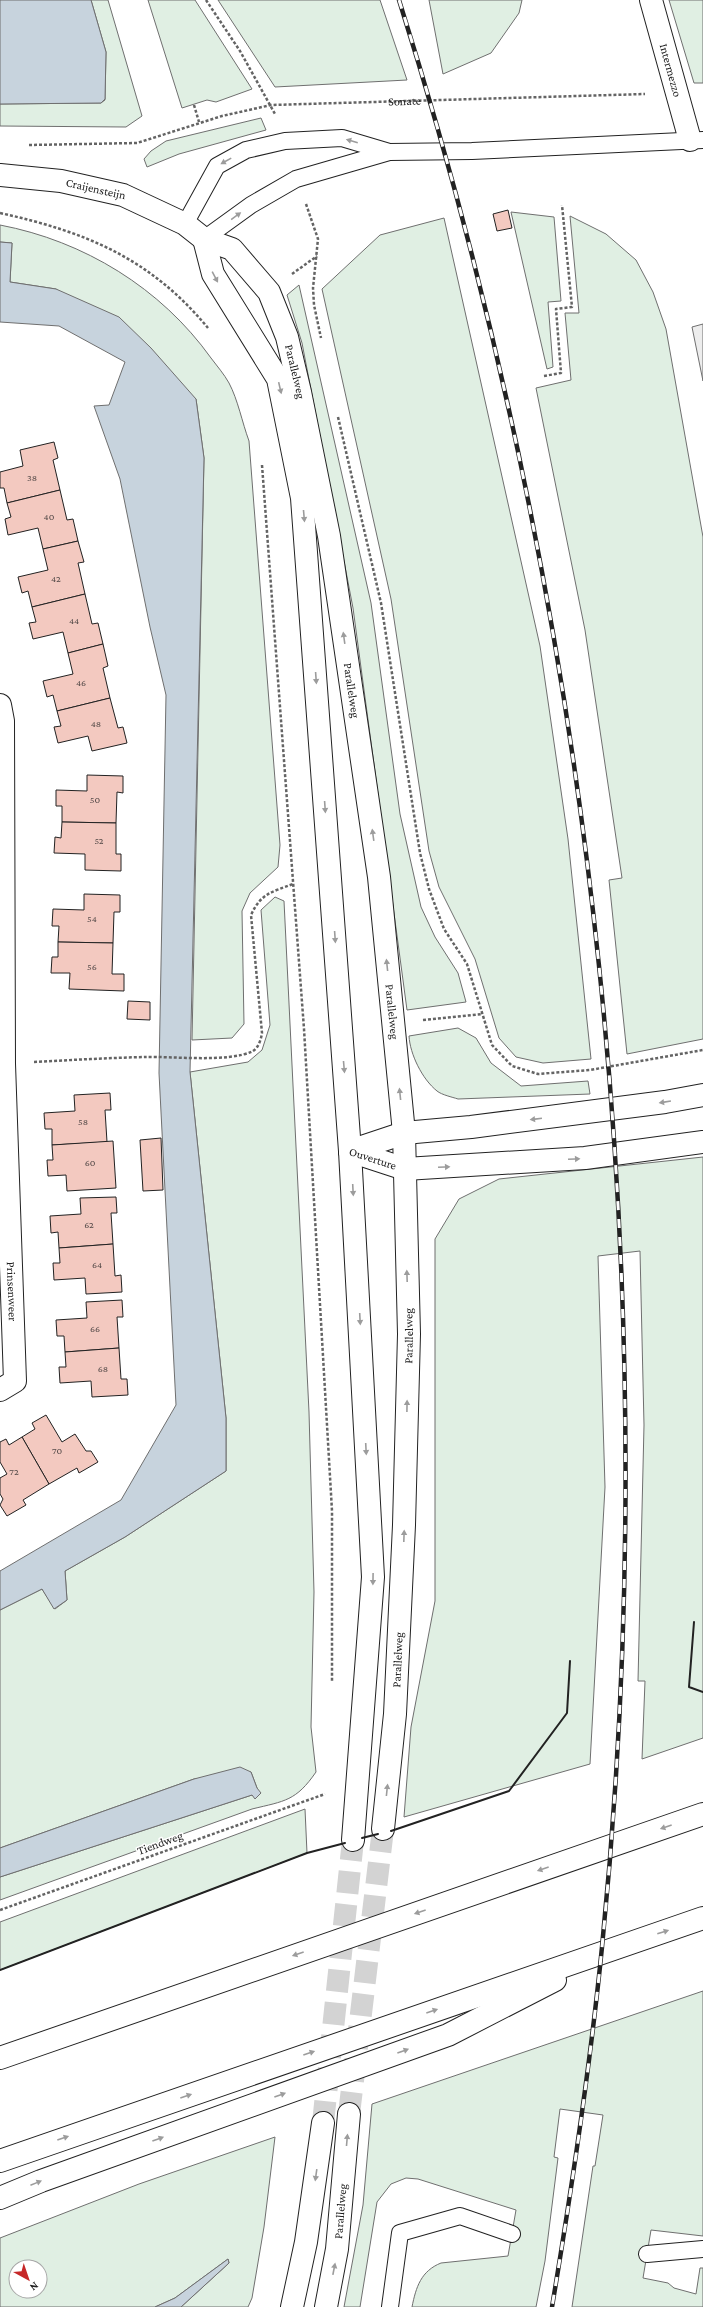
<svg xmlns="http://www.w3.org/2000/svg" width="703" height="2307" viewBox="0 0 703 2307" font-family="'Crimson Pro',serif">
	<rect width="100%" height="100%" fill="#fff"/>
	<g fill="#e0efe3" stroke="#6f6f6f" fill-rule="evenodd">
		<path d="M 91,0 L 108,0 L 142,116 L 126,127 L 0,126 L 0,104 L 101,103 L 105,100 L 106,52 Z"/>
		<path d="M 148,0 L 195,0 L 252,89 L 216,102 L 207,100 L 182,108 Z"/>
		<path d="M 218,0 L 380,0 L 407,80 L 275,87 Z"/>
		<path d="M 429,0 L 522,0 L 519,13 L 491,53 L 443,74 Z"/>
		<path d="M 669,0 L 703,0 L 703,83 L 694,83 Z"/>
		<path d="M 261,118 L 266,130 L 179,154 L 147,167 L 144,159 L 151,151 L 166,141 Z"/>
		<path d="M 511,212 L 554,217 L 561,301 L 548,302 L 553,367 L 547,369 Z"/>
		<path d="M 570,216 L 606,234 L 636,260 L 653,292 L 666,329 L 703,537 L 703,1039 L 627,1054 L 609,880 L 622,878 L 585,630 L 536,388 L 571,380 L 565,313 L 579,313 Z"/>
		<path d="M 444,218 L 540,646 L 568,839 L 591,1059 L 543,1063 L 516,1057 L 499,1038 L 475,959 L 439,887 L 429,851 L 391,599 L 322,289 L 380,235 Z"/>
		<path d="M 0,225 C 84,241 161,288 211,358 C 217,366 224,374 229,383 C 238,400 242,422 249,441 L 280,845 L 278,867 L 250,893 L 242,911 L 244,1024 L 232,1038 L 192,1040 L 204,458 L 196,399 L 56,289 L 10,282 L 12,243 L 0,242 Z"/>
		<path d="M 299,285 L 371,603 L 400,814 L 421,907 L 435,937 L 458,973 L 466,1002 L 407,1010 L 353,608 L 302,343 L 287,295 Z"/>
		<path d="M 275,897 L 284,901 L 309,1412 L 314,1592 L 311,1727 L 316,1772 C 296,1801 285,1801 252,1809 L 0,1900 L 0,1877 L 252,1795 L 255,1798 L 257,1788 L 251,1772 L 194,1779 L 0,1848 L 0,1610 L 42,1589 L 55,1609 L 67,1600 L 65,1571 L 125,1537 L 226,1471 L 226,1418 L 190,1072 L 248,1062 L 262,1050 L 270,1025 L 261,910 Z"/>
		<path d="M 458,1028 L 476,1038 L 491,1063 L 521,1086 L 588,1081 L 590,1094 L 458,1099 C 452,1097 442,1095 437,1091 C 422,1079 410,1054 409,1036 Z"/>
		<path d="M 703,1157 L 703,1738 L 642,1759 L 645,1681 L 638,1681 L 644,1425 L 640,1251 L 598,1256 L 605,1487 L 590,1764 L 404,1817 L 411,1727 L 435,1601 L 435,1239 L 459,1199 L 499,1179 Z"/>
		<path d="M 305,1809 L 307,1853 L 0,1970 L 0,1922 Z"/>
		<path d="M 703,1991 L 703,2236 L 651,2230 L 643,2278 L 668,2283 L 674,2288 L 696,2294 L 700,2268 L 703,2268 L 703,2307 L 572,2307 L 593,2166 L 595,2166 L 603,2115 L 560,2109 L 554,2157 L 558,2158 L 545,2261 L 536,2307 L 412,2307 C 416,2287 421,2271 441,2263 L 508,2256 L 516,2210 L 418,2179 L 406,2178 L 391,2184 L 377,2202 L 360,2307 L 344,2307 L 363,2205 L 372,2104 Z"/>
		<path d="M 275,2137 L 264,2227 L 252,2298 L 248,2307 L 181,2307 L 229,2263 L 228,2259 L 175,2298 L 155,2307 L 0,2307 L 0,2238 L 139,2184 ZM 16,2267 L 40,2267 L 40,2291 L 16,2291 Z"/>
	</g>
	<path fill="#ededed" stroke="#6f6f6f" d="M 703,324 L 703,381 L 692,327 Z"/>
	<g fill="#c7d3dd" stroke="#6f6f6f">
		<path d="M 0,0 L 91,0 L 106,52 L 105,99 L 101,103 L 0,104 Z"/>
		<path d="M 0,242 L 12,243 L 10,282 L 56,289 L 119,317 L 151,348 L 196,399 L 204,458 L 190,1072 L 226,1418 L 226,1471 L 125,1537 L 65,1571 L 67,1600 L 54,1609 L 42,1589 L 0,1610 L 0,1571 L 121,1500 L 176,1405 L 159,1073 L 166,695 L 150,627 L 120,479 L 94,406 L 109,405 L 125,362 L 59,326 L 0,322 Z"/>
		<path d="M 240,1767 L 251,1772 L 257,1788 L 261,1793 L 255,1799 L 252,1795 L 0,1877 L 0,1848 L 194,1779 Z"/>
		<path d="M 228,2259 L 229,2263 L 181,2307 L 155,2307 L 175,2298 Z"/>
	</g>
	<g fill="#f3c9c0" stroke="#222">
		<path d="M 508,210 L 512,228 L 497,231 L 493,214 Z"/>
		<path d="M 54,442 L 58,458 L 53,460 L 60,490 L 7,503 L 4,488 L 0,488 L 0,472 L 23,466 L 20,450 Z"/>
		<path d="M 60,490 L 67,520 L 73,519 L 78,541 L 43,549 L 38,528 L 8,535 L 5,519 L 11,517 L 7,503 Z"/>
		<path d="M 78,541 L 84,562 L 78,563 L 85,594 L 32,607 L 28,591 L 22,593 L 18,577 L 48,570 L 43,549 Z"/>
		<path d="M 85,594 L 92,624 L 98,623 L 103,644 L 68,653 L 63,632 L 33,639 L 29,623 L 36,622 L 32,607 Z"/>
		<path d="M 103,644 L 108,666 L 103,668 L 110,698 L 57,711 L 53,695 L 47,697 L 43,681 L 73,674 L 68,653 Z"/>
		<path d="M 110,698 L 118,728 L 123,727 L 127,743 L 92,751 L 88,736 L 58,743 L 54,727 L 61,726 L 57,711 Z"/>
		<path d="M 87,775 L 123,776 L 123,793 L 117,792 L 116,823 L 62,822 L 62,806 L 56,806 L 56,790 L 87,791 Z"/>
		<path d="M 62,822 L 116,823 L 116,854 L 121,854 L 121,871 L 85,870 L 85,854 L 54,853 L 55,837 L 61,838 Z"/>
		<path d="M 84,894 L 120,895 L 120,912 L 114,912 L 113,943 L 58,942 L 59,926 L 52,926 L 53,909 L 84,910 Z"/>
		<path d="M 58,942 L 113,943 L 112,974 L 124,974 L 124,991 L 69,989 L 70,973 L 51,973 L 52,957 L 58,957 Z"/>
		<path d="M 128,1001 L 150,1002 L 150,1020 L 127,1019 Z"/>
		<path d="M 110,1093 L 111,1110 L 105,1110 L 107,1142 L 52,1145 L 52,1129 L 45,1129 L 44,1113 L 75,1111 L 74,1095 Z"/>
		<path d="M 161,1138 L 163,1190 L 143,1191 L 140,1140 Z"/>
		<path d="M 113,1141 L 116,1188 L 67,1191 L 66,1175 L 48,1176 L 47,1160 L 53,1160 L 52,1145 Z"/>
		<path d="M 116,1197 L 117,1213 L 111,1213 L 113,1244 L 59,1248 L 58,1232 L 51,1233 L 50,1216 L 81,1214 L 80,1198 Z"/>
		<path d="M 113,1244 L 115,1276 L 121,1275 L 122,1292 L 86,1294 L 85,1278 L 54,1280 L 53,1263 L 60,1263 L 59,1248 Z"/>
		<path d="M 122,1300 L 123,1317 L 117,1317 L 119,1348 L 65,1352 L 64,1336 L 57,1336 L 56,1320 L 87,1318 L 86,1302 Z"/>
		<path d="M 119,1348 L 121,1379 L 127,1379 L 128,1395 L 92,1397 L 91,1381 L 60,1383 L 59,1367 L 66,1367 L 65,1352 Z"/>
		<path d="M 46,1415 L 62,1442 L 75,1434 L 86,1451 L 91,1451 L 98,1462 L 79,1473 L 77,1468 L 49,1484 L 22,1437 L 35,1429 L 32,1423 Z"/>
		<path d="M 22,1437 L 49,1484 L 23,1500 L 26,1505 L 7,1516 L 0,1505 L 3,1499 L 0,1494 L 0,1478 L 7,1474 L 0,1462 L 0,1442 L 6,1439 L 9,1445 Z"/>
	</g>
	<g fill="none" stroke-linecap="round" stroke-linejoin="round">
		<g stroke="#d3d3d3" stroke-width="22" stroke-dasharray="22 11" stroke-linecap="butt">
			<path d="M 349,2114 L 383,1829"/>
			<path d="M 323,2123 L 353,1840"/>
		</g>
		<g stroke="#222" stroke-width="18">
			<g id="service">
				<path d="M 185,224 L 217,166 L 246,150 L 285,141 L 342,138 L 389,152"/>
				<path d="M 204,239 L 251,205 L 296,179 L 389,152 L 472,151 L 703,140"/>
				<path d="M 647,2254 L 703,2249"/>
				<path d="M 390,2307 L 400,2233 L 460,2216 L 512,2234"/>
			</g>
		</g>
		<g stroke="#222" stroke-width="24">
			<g id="minor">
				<path id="s2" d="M 651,0 L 690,140"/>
				<path id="s3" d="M 0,705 L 3,721 L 4,1064 L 15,1381 L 0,1390"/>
			</g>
		</g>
		<g stroke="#222" stroke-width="24">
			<g id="tertiary">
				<path id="s4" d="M 0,175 L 61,181 L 123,195 L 185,224 L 204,239 L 232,249 L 269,292 L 287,337 L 300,392 L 329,536 L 379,877 L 404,1133"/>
				<path d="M 204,239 L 213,274 L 278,379 L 302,498 L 350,1151"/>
			</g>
		</g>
		<g stroke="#222" stroke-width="24">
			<g id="secondary">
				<path d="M 350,1151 L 373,1577 L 353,1840"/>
				<path d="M 350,1151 L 404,1133 L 471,1127 L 665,1102 L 703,1095"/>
				<path id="s5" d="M 350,1151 L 405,1169 L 585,1158 L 703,1142"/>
				<path id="s6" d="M 383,1829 L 395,1714 L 404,1525 L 409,1334 L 404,1133"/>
				<path d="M 292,2307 L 306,2242 L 323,2123"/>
				<path id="s7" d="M 326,2307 L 337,2249 L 349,2114"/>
			</g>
		</g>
		<g stroke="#222" stroke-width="24">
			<g id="motorway">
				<path d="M 0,2058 L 703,1814"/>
				<path d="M 0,2161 L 703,1918"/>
				<path d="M 0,2198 L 41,2181 L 448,2035 L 555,1980"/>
			</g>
		</g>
		<g stroke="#646464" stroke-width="2.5" stroke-dasharray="3 2" stroke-linecap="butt">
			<path d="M 206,0 L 240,51 L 275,114"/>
			<path d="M 194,105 L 199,122"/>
			<path id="s1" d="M 29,145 L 137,143 L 222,116 L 271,105 L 645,94"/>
			<path d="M 306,204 L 318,239 L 313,288 L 314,305 L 321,338"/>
			<path d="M 0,213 C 86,232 150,258 208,328"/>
			<path d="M 292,274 L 317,256"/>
			<path d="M 544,376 L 561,373 L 556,309 L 572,307 L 562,205"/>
			<path d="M 338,417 L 381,603 L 420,853 L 429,889 L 444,929 L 467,964 L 492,1045 L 512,1066 L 538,1074 L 590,1070 L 703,1050"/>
			<path d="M 262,465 L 304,1029 L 332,1511 L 332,1682"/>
			<path d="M 423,1020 L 482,1014"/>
			<path d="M 34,1062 C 71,1060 107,1058 144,1057 C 172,1056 229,1063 253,1051 C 259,1047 261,1039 262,1033 L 251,915 C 261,893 272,892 293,884"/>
			<path d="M 0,1910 L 325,1794"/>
		</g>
		<use href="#service" stroke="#fff" stroke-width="16"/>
		<use href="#minor" stroke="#fff" stroke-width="22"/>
		<use href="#tertiary" stroke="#fff" stroke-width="22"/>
		<use href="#secondary" stroke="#fff" stroke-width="22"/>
		<use href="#motorway" stroke="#fff" stroke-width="22"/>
		<g stroke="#222" stroke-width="4.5">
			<path id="rail" d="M 399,0 C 596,623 667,1297 602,1947 C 590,2068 572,2187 552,2307"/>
		</g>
		<use href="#rail" stroke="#fff" stroke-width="3" stroke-dasharray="9" stroke-linecap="butt"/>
		<g stroke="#222" stroke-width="2">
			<path d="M 694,1622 L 689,1687 L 703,1692"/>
			<path d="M 391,1831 L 509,1791 L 567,1713 L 570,1661"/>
			<path d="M 362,1838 L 378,1834"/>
			<path d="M 0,1970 L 307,1853 L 345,1843"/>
		</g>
	</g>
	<defs><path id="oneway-solid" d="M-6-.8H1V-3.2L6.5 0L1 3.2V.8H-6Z"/></defs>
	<g fill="#9c9c9c">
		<use href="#oneway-solid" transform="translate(352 141) rotate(-164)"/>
		<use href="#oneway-solid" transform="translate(226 161) rotate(151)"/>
		<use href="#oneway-solid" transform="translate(236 216) rotate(-36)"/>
		<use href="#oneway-solid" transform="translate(215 277) rotate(62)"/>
		<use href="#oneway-solid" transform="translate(280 388) rotate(77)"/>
		<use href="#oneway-solid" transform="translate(304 516) rotate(85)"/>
		<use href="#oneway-solid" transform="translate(344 638) rotate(-98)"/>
		<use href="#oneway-solid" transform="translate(316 678) rotate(86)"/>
		<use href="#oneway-solid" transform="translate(325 807) rotate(86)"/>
		<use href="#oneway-solid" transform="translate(373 835) rotate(-98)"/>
		<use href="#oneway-solid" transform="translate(335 937) rotate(86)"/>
		<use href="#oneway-solid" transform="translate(387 965) rotate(-96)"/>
		<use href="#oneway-solid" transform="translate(344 1067) rotate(85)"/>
		<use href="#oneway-solid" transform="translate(400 1094) rotate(-96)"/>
		<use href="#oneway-solid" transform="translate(665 1102) rotate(171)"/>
		<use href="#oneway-solid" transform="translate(536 1119) rotate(173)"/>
		<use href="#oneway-solid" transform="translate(574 1159) rotate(-3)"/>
		<use href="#oneway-solid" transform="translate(444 1167) rotate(-3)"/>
		<use href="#oneway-solid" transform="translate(353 1190) rotate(87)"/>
		<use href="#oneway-solid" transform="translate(407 1276) rotate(-92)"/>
		<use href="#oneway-solid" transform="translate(360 1319) rotate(87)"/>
		<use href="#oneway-solid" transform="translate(407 1406) rotate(-89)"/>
		<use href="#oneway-solid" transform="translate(366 1449) rotate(87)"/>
		<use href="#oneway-solid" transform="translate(404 1536) rotate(-88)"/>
		<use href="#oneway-solid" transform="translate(373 1579) rotate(91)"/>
		<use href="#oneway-solid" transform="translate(387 1790) rotate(-84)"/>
		<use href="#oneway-solid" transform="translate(666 1827) rotate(161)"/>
		<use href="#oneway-solid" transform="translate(543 1869) rotate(161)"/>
		<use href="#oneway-solid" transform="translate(420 1912) rotate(161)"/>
		<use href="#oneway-solid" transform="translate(663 1932) rotate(-18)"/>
		<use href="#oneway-solid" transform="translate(298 1954) rotate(161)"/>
		<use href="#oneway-solid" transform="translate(432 2011) rotate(-19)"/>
		<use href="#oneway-solid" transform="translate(403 2051) rotate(-20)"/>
		<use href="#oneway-solid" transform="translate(309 2053) rotate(-19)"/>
		<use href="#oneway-solid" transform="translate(280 2095) rotate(-20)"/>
		<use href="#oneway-solid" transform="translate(186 2096) rotate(-19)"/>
		<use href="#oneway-solid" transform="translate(63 2138) rotate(-19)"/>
		<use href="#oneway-solid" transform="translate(158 2139) rotate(-20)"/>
		<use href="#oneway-solid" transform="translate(347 2140) rotate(-85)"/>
		<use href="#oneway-solid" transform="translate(316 2175) rotate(98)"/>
		<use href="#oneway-solid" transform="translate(36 2183) rotate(-22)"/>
		<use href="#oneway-solid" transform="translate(334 2269) rotate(-79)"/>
	</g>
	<g text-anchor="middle" stroke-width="3" stroke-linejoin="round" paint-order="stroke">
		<g font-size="10" fill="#564c4a">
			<text x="32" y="481">38</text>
			<text x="49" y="520">40</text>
			<text x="56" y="582">42</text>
			<text x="74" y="624">44</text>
			<text x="81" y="686">46</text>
			<text x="96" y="727">48</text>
			<text x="95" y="803">50</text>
			<text x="99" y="844">52</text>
			<text x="92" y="922">54</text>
			<text x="92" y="970">56</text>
			<text x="83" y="1125">58</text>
			<text x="90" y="1166">60</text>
			<text x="89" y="1228">62</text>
			<text x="97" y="1268">64</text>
			<text x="95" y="1332">66</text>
			<text x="103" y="1372">68</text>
			<text x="57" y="1454">70</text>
			<text x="14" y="1475">72</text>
		</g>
		<g font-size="12" fill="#222" stroke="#fff">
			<text dy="4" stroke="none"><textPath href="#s2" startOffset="73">Intermezzo</textPath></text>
			<text dy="4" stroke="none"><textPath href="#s1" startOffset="381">Sonate</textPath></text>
			<text dy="4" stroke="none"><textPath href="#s4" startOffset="97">Craijensteijn</textPath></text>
			<text dy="4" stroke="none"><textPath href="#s4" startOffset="388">Parallelweg</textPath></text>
			<text dy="4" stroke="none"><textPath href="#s4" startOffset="712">Parallelweg</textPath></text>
			<text dy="4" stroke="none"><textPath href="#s4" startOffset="1036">Parallelweg</textPath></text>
			<text dy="4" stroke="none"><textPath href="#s5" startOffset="24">Ouverture</textPath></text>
			<text dy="4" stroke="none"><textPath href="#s3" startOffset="587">Prinsenweer</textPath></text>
			<text dy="4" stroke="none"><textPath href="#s6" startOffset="494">Parallelweg</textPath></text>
			<text dy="4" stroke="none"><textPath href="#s6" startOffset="170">Parallelweg</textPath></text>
			<text transform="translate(160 1843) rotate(-20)" y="4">Tiendweg</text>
			<text dy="4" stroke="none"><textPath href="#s7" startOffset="97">Parallelweg</textPath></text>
		</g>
	</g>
	<g transform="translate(28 2279) rotate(140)"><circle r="19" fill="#ffffff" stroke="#a7a7a7"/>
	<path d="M0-3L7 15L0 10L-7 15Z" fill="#c62828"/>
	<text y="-6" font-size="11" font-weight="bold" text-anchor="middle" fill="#222222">N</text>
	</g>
</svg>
